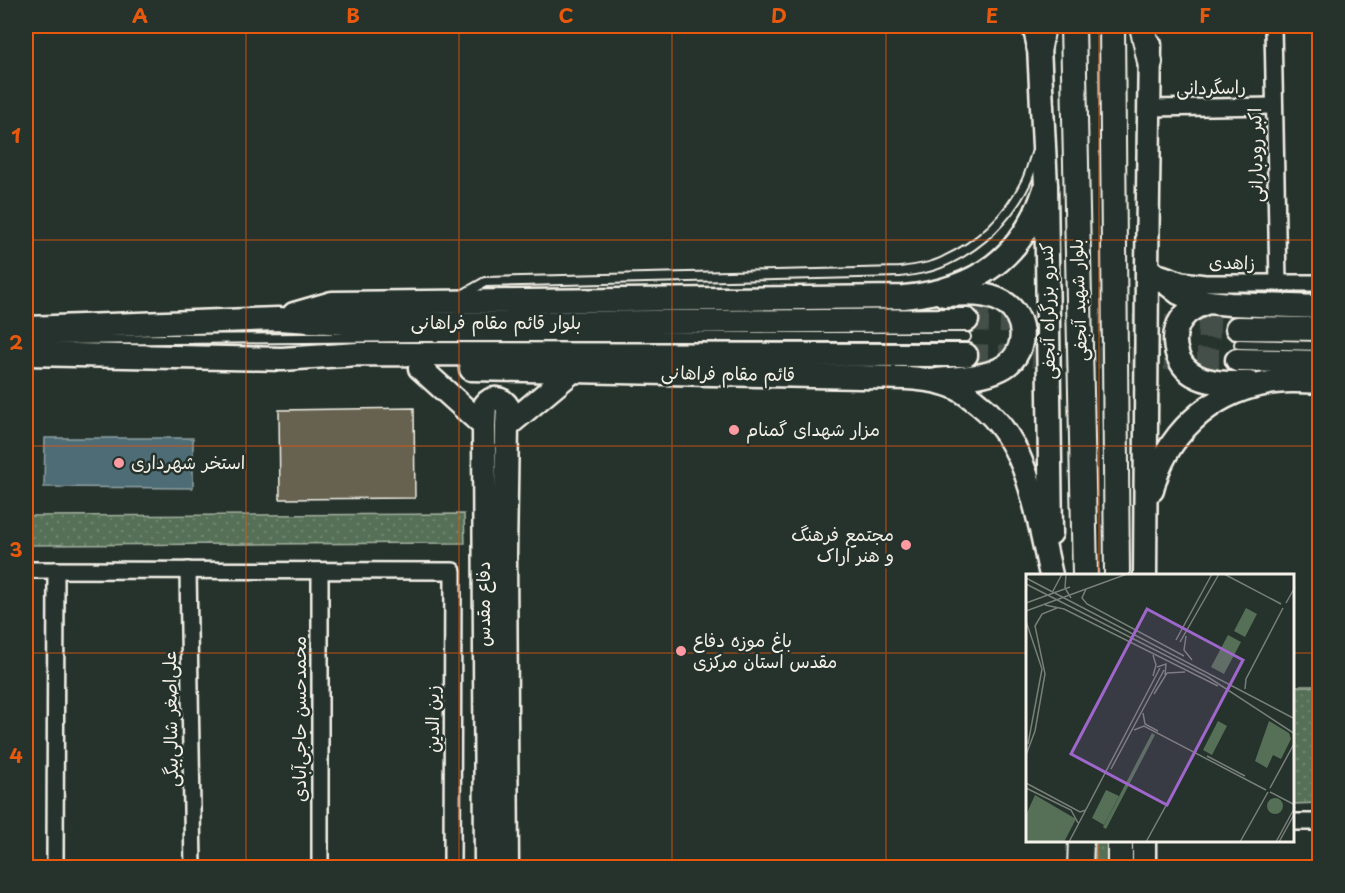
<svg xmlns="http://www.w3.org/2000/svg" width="1345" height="893" viewBox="0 0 1345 893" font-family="'Playpen Sans','Playpen Sans Arabic',sans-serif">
	<defs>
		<pattern id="green-dots" width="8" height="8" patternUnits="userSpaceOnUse" patternTransform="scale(1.5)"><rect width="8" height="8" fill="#557056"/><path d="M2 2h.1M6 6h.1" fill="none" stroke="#6e856e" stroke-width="1.8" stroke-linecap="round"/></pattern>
	</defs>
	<rect width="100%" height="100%" fill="#26332d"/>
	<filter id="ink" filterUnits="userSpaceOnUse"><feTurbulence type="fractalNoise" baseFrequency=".0167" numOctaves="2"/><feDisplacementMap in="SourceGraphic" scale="12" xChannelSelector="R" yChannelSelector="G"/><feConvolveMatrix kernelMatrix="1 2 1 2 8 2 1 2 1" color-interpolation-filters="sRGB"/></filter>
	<g filter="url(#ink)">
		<g fill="url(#green-dots)" stroke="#a4b09f" stroke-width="1.5">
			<path d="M 464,514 L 465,543 L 26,545 L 26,516 Z"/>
			<path d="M 1293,686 L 1319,686 L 1319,803 L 1293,804 Z"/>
			<rect x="1095" y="841" width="13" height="26"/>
		</g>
		<path fill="#4e6c75" stroke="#90a1a3" stroke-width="1.5" d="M 45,438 L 193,438 L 193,488 L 44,487 Z"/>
		<path fill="#66624f" stroke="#f4f1e8" stroke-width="1.5" d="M 414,408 L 415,498 L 280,499 L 279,410 Z"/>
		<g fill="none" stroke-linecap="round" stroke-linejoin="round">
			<g stroke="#455049" stroke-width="22" stroke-dasharray="22 11" stroke-linecap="butt">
				<path d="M 967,320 L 1237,328"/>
				<path d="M 966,355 L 1237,360"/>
			</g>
			<g stroke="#f4f1e8" stroke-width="12">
				<g id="lane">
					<path d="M 462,295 L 485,282 L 900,272 C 915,270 931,268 945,261 C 980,245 1009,217 1026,182 C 1031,172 1033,161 1037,151"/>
					<path d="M 26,343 L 51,340 L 420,337 L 966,337"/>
					<path d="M 1239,344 L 1320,346"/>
				</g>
			</g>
			<g stroke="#f4f1e8" stroke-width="20">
				<g id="street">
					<path d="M 1273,26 L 1278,283"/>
					<path d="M 1149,108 L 1274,106"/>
					<path d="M 1162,273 L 1182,280 L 1205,283 L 1320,283"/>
					<path d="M 26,570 L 453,571 L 452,868"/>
					<path d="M 188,570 L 193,868"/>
					<path d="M 1292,822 L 1320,822"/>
					<path d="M 55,868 L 56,570"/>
					<path d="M 320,868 L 320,571"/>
				</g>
			</g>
			<g stroke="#f4f1e8" stroke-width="27">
				<g id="secondary">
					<path d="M 1035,30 L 1039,47 L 1046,186 L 1051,533"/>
					<path d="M 1147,268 L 1179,293 L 1190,298 L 1208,302 L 1230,304 L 1320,307"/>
					<path d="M 1208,302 C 1200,305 1193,308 1187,313 C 1167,331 1173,366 1198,377 C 1213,384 1233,383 1249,383"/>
					<path d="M 294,314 L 332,303 L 904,297 C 976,290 1024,257 1046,186"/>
					<path d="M 26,328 L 278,319 L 361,324 L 967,320"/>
					<path d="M 1237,328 L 1320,329"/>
					<path d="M 26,354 L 282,359 L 358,354 L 966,355"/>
					<path d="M 1237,360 L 1320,362"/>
					<path d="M 420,368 L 484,426 L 486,868"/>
					<path d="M 471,369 L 907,378 C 924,379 941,381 956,388 C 965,392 972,398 979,404 C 1030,444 1037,516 1051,575"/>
					<path d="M 937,380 C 957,378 982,378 1000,369 C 1028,356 1029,317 1003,302 C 986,292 963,294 944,295"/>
					<path d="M 484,426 L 485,405 C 492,396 502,397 508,407 L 507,426"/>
					<path d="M 1152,490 C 1165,436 1209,394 1264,384 C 1282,380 1301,381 1320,382"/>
					<path d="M 1145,575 L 1147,268 L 1150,45"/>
					<path d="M 1144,840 L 1144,868"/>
					<path d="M 507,868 L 505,555 L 507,426 L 573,371"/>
				</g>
			</g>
			<g stroke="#f4f1e8" stroke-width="28">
				<g id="primary">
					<path d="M 1073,26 L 1085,575"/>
					<path d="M 1112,26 L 1117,575"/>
					<path d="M 1142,26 L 1150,62"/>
					<path d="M 1039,47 L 1043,26"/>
					<path d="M 1120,840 L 1120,868"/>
					<path d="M 1080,868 L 1081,840"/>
				</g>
			</g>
			<use href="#lane" stroke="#26332d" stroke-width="8"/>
			<use href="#street" stroke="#26332d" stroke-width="15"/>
			<use href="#secondary" stroke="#26332d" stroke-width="22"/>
			<use href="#primary" stroke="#26332d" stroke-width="24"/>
		</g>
	</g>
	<path fill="none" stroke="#e8590c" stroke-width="1.5" stroke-opacity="0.55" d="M 246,26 L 246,868M 459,26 L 459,868M 672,26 L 672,868M 886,26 L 886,868M 1099,26 L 1099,575M 26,240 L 1320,240M 26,446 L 1320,446M 26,653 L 1027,653M 1292,653 L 1320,653M 1099,840 L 1099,868"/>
	<g fill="#ff9aa2" stroke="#26332d" stroke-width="2">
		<circle cx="734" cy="430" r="6"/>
		<circle cx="119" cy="463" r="6"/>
		<circle cx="906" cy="545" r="6"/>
		<circle cx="681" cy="651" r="6"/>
	</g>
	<g text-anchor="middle" stroke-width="5" stroke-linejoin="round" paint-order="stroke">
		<g font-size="18" fill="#f4f1e8" stroke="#26332d">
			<text transform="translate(1211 88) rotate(-1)" y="6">راسگردانی</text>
			<text transform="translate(1256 155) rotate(-91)" y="6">اکبر رودبارانی</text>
			<text transform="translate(1232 263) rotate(1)" y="6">زاهدی</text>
			<text transform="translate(1079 300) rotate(-92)" y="6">بلوار شهید آنجفی</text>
			<text transform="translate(1048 311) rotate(-91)" y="6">کندرو بزرگراه آنجفی</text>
			<text x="496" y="329">بلوار قائم مقام فراهانی</text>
			<text transform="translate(728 374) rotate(1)" y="6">قائم مقام فراهانی</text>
			<text transform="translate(484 604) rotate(-90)" y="6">دفاع مقدس</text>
			<text transform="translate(171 719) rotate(-91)" y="6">علی‌اصغر شالی‌بیگی</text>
			<text transform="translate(300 719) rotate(-90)" y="6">محمدحسن حاجی‌آبادی</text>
			<text transform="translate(433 719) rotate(-90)" y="6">زین الدین</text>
		</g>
		<g font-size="18" fill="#f4f1e8" stroke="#26332d" text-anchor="start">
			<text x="746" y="436">مزار شهدای گمنام</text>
			<text x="131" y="469">استخر شهرداری</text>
			<text x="894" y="541" text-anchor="end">مجتمع فرهنگ<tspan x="894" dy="21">و هنر اراک</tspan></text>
			<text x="693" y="647">باغ موزه دفاع<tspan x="693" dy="21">مقدس استان مرکزی</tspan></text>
		</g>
	</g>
	<g transform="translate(1026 574)">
		<rect width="268" height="268" fill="#26332d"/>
		<path d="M 220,34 L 231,40 L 219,63 L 208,57 ZM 202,61 L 215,68 L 198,100 L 185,93 ZM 243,147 L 263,159 L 265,165 L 255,185 L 247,181 L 241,194 L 229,187 ZM 126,159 L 129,161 L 80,255 L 77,253 ZM 9,221 L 50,245 L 38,268 L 0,268 L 0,241 ZM241 232a8 8 0 1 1 16 0a8 8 0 1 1-16 0Z" fill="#557056"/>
		<path d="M 192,147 L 201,152 L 186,181 L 177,176 ZM 80,216 L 93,222 L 78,251 L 66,244 Z" fill="#557056"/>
		<path fill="none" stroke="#787f78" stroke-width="1.5" d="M 40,0 L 39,14 L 45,24M 198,0 L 255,30M 0,4 L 269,145M 0,10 L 182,103 L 269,160M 60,15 L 56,24 L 61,30 L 158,82M 27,17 L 36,0M 0,29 L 44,13M 260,29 L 269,13M 19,31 L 38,35 L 192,112M 0,37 L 101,0M 0,47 L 16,95 L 2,170M 160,62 L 158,76 L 166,86M 150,66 L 186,0M 154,68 L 193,0M 127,81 L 130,91 L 127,102M 131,93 L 140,90 L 139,101M 219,115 L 220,105 L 257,34M 128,120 L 141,99 L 159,98M 117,139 L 119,150 L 132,157M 108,156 L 118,152 L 240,216M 0,181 L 9,157 L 19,100 L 9,52 L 16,40 L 31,34M 181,182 L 219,202M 85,195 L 138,96M 0,209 L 54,238 L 60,236M 0,214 L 45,236 L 52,249M 244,214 L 269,168M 244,218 L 269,231M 43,268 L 134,94M 120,268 L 170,177M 214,268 L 242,218M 250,268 L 269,233M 253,268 L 269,239"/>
		<path fill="#9f67cb" fill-opacity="0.15" stroke="#9f67cb" stroke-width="3" d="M 121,35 L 217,86 L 141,231 L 45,180 Z"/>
		<rect width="268" height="268" fill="none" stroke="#f4f1e8" stroke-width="3"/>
	</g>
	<rect width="1345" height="893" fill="none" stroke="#26332d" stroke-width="66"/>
	<rect x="33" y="33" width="1279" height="827" fill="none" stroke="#e8590c" stroke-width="2"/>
	<g font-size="20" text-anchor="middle" font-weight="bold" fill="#e8590c">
		<text x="140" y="23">A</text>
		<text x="353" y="23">B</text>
		<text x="566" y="23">C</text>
		<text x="779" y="23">D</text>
		<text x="992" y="23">E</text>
		<text x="1205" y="23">F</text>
		<text x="16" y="143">1</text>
		<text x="16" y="350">2</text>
		<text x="16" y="557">3</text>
		<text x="16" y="763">4</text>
	</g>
</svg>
